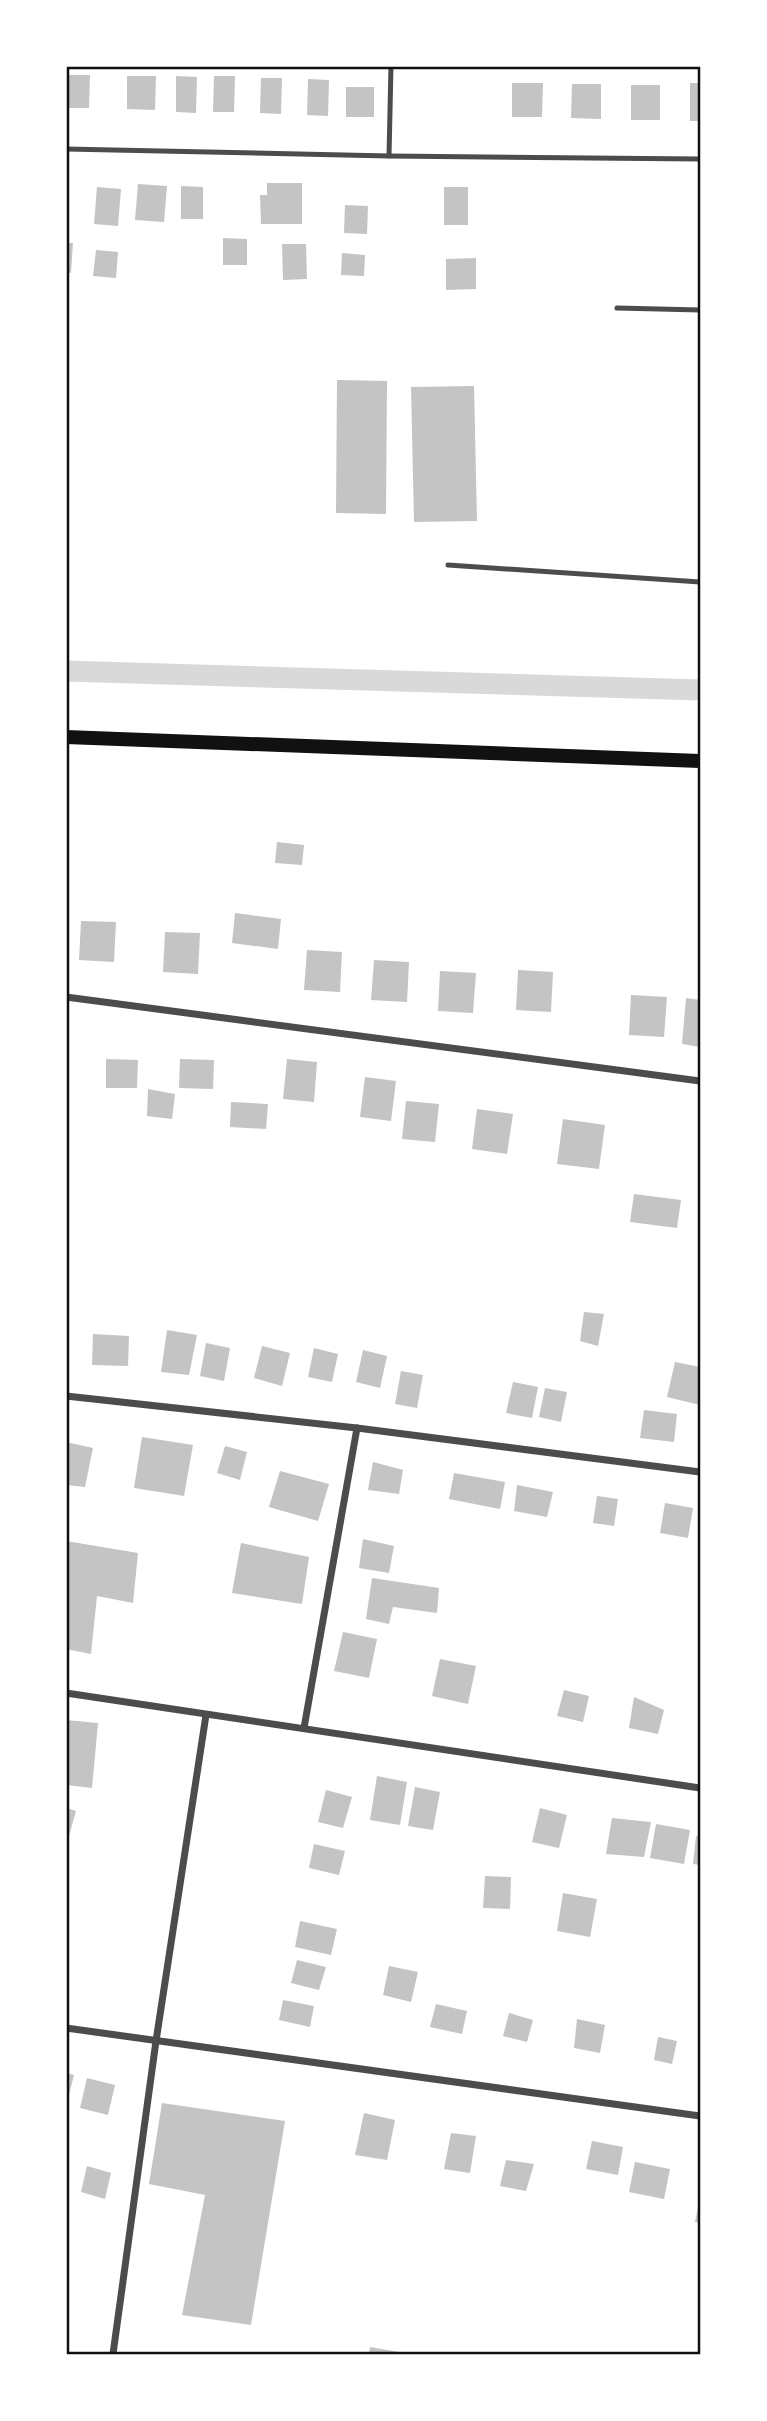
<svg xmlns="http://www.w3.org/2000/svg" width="767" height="2421" viewBox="0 0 767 2421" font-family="'PT Sans',sans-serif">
	<rect width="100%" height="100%" fill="#fff"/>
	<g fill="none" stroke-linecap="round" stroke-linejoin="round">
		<path stroke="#d9d9d9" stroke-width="21" d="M 66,671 L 700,690"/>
	</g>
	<g fill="#c4c4c4">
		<path d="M 66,75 L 90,75 L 89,108 L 66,108 Z"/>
		<path d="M 127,76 L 156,76 L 155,110 L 127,109 Z"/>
		<path d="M 176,76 L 197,77 L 196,113 L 176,112 Z"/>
		<path d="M 214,76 L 235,76 L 234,112 L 213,112 Z"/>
		<path d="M 261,78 L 282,78 L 281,114 L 260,113 Z"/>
		<path d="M 308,79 L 329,80 L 328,116 L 307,115 Z"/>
		<path d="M 512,83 L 543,83 L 542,117 L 512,117 Z"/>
		<rect x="690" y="83" width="10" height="38"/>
		<path d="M 572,84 L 601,84 L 601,119 L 571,118 Z"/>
		<rect x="631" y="85" width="29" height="35"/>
		<rect x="346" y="87" width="28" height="30"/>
		<path d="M 267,183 L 302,183 L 302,224 L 261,224 L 260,195 L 267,195 Z"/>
		<path d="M 138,184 L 167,186 L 164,222 L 135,220 Z"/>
		<path d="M 181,186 L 203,187 L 203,219 L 181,219 Z"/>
		<path d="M 97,187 L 121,189 L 118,226 L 94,224 Z"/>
		<rect x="444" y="187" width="24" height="38"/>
		<path d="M 345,205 L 368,206 L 367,234 L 344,233 Z"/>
		<path d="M 223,238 L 247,239 L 247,265 L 223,265 Z"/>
		<path d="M 66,243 L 73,243 L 71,273 L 66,272 Z"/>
		<path d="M 282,244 L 306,244 L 307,279 L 283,280 Z"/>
		<path d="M 96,250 L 118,252 L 116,278 L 93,276 Z"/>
		<path d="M 342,253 L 365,255 L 364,276 L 341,275 Z"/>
		<path d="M 476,258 L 476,289 L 446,290 L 446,259 Z"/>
		<path d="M 337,380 L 387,381 L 386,514 L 336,513 Z"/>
		<path d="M 474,386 L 477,521 L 414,522 L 411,387 Z"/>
		<path d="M 277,842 L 304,845 L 302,865 L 275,863 Z"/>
		<path d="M 235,913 L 281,919 L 278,949 L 232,943 Z"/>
		<path d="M 81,921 L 116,922 L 114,962 L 79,960 Z"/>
		<path d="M 165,932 L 200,933 L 198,974 L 163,972 Z"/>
		<path d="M 307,950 L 342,952 L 340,992 L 304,990 Z"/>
		<path d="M 374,960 L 409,962 L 407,1002 L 371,1000 Z"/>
		<path d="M 518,970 L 553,972 L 551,1012 L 516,1010 Z"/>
		<path d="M 440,971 L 476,973 L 473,1013 L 438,1011 Z"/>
		<path d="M 631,995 L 667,997 L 664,1037 L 629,1035 Z"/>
		<path d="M 686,998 L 700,1000 L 700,1047 L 682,1044 Z"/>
		<path d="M 106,1059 L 138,1060 L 137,1088 L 106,1088 Z"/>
		<path d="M 180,1059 L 214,1060 L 213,1089 L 179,1088 Z"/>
		<path d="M 287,1059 L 317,1062 L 314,1102 L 283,1099 Z"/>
		<path d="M 365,1077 L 396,1081 L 391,1121 L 360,1117 Z"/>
		<path d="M 148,1089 L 175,1094 L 172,1119 L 147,1116 Z"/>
		<path d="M 406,1101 L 439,1104 L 435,1142 L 402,1139 Z"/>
		<path d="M 231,1102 L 268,1104 L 266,1129 L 230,1127 Z"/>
		<path d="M 477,1109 L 513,1114 L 507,1154 L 472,1149 Z"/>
		<path d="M 563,1119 L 605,1125 L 599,1169 L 557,1164 Z"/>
		<path d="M 634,1194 L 681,1200 L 677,1228 L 630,1222 Z"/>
		<path d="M 584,1312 L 604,1314 L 598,1346 L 580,1341 Z"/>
		<path d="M 167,1330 L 197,1335 L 189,1375 L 161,1372 Z"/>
		<path d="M 93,1334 L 129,1336 L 128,1366 L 92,1365 Z"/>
		<path d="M 206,1343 L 230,1348 L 224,1381 L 200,1376 Z"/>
		<path d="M 262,1346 L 290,1353 L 282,1386 L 254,1378 Z"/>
		<path d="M 314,1348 L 338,1354 L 332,1382 L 308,1377 Z"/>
		<path d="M 363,1350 L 387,1356 L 380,1388 L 356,1382 Z"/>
		<path d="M 675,1362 L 700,1367 L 700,1405 L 667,1397 Z"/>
		<path d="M 401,1371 L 423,1375 L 417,1408 L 395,1404 Z"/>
		<path d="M 513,1382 L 538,1387 L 532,1418 L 506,1413 Z"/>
		<path d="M 545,1388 L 567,1392 L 561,1422 L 539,1417 Z"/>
		<path d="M 644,1410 L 677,1414 L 674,1442 L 640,1438 Z"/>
		<path d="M 142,1437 L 193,1445 L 184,1496 L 134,1488 Z"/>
		<path d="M 66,1442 L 93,1448 L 85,1487 L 66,1485 Z"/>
		<path d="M 225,1446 L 247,1452 L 240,1480 L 217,1473 Z"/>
		<path d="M 373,1462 L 403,1470 L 399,1494 L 368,1490 Z"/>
		<path d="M 280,1471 L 329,1484 L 318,1521 L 269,1507 Z"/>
		<path d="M 454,1473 L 505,1482 L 500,1509 L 449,1499 Z"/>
		<path d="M 517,1485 L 553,1492 L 547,1517 L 514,1511 Z"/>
		<path d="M 597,1496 L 618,1499 L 614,1526 L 593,1523 Z"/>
		<path d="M 665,1503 L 693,1508 L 688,1538 L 660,1533 Z"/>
		<path d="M 363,1539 L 394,1546 L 389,1573 L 359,1568 Z"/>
		<path d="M 66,1541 L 138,1553 L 133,1603 L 97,1596 L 91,1654 L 66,1649 Z"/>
		<path d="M 241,1543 L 309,1557 L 302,1604 L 232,1593 Z"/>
		<path d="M 372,1578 L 439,1588 L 437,1613 L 393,1607 L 389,1624 L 366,1619 Z"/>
		<path d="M 343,1632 L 377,1639 L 369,1678 L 334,1671 Z"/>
		<path d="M 440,1659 L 476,1666 L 468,1704 L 432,1696 Z"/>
		<path d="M 564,1690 L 589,1696 L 583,1722 L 557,1716 Z"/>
		<path d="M 634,1697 L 664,1710 L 658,1734 L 629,1728 Z"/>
		<path d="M 66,1720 L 98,1723 L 92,1788 L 66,1785 Z"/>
		<path d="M 377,1776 L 407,1782 L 400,1825 L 370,1820 Z"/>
		<path d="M 415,1787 L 440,1792 L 433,1830 L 408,1826 Z"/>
		<path d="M 326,1790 L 352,1797 L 343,1828 L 318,1822 Z"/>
		<path d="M 66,1808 L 76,1811 L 67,1843 L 66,1843 Z"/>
		<path d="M 540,1808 L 567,1815 L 559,1848 L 532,1842 Z"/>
		<path d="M 612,1818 L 651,1822 L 644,1857 L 606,1854 Z"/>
		<path d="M 656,1824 L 690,1830 L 684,1864 L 650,1858 Z"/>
		<path d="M 696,1836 L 700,1837 L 700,1865 L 693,1864 Z"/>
		<path d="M 314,1844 L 345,1851 L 339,1875 L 309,1868 Z"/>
		<path d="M 485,1876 L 511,1877 L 510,1909 L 483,1908 Z"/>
		<path d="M 563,1893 L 597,1899 L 590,1937 L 557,1931 Z"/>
		<path d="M 300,1921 L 337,1929 L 331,1955 L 295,1947 Z"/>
		<path d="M 297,1960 L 326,1967 L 319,1990 L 291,1983 Z"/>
		<path d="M 389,1966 L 418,1972 L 411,2002 L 383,1995 Z"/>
		<path d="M 283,2000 L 314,2006 L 310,2027 L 279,2020 Z"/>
		<path d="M 436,2004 L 467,2011 L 462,2034 L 430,2027 Z"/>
		<path d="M 509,2013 L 533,2020 L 527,2042 L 503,2036 Z"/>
		<path d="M 577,2019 L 605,2025 L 600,2053 L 574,2048 Z"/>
		<path d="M 658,2037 L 677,2041 L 672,2064 L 654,2060 Z"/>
		<path d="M 66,2073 L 74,2075 L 67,2103 L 66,2103 Z"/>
		<path d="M 87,2078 L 115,2085 L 108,2115 L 80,2108 Z"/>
		<path d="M 162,2103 L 285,2121 L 251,2325 L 182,2315 L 205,2195 L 149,2184 Z"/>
		<path d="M 364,2113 L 395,2120 L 387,2160 L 355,2155 Z"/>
		<path d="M 451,2133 L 476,2136 L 470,2173 L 444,2169 Z"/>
		<path d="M 592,2141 L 623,2147 L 618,2175 L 586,2169 Z"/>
		<path d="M 506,2160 L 534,2164 L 526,2191 L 500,2186 Z"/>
		<path d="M 635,2162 L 670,2169 L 664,2199 L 629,2192 Z"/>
		<path d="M 87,2166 L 111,2173 L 105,2199 L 81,2192 Z"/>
		<path d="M 699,2203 L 700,2203 L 700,2223 L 695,2222 Z"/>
		<path d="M 370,2347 L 405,2353 L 405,2354 L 369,2354 Z"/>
	</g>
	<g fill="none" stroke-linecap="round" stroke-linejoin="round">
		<g stroke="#4c4c4c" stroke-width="5">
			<path d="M 66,149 L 389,156 L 391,66"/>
			<path d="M 389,156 L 700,159"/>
			<path d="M 617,308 L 700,310"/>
			<path d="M 448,565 L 700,582"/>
		</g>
		<g stroke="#4c4c4c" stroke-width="7">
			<path d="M 66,997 L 700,1081"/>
			<path d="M 66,1396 L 357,1428 L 700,1472"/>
			<path d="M 66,1693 L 700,1788"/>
			<path d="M 304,1728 L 357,1428"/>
			<path d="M 66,2028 L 700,2116"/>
			<path d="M 113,2354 L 156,2041 L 206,1715"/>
		</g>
		<path stroke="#111" stroke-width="14" d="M 66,737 L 700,761"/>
	</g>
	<rect width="767" height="2421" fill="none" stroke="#ffffff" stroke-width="136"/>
	<rect x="68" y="68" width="631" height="2285" fill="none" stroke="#111" stroke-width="2.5"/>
</svg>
